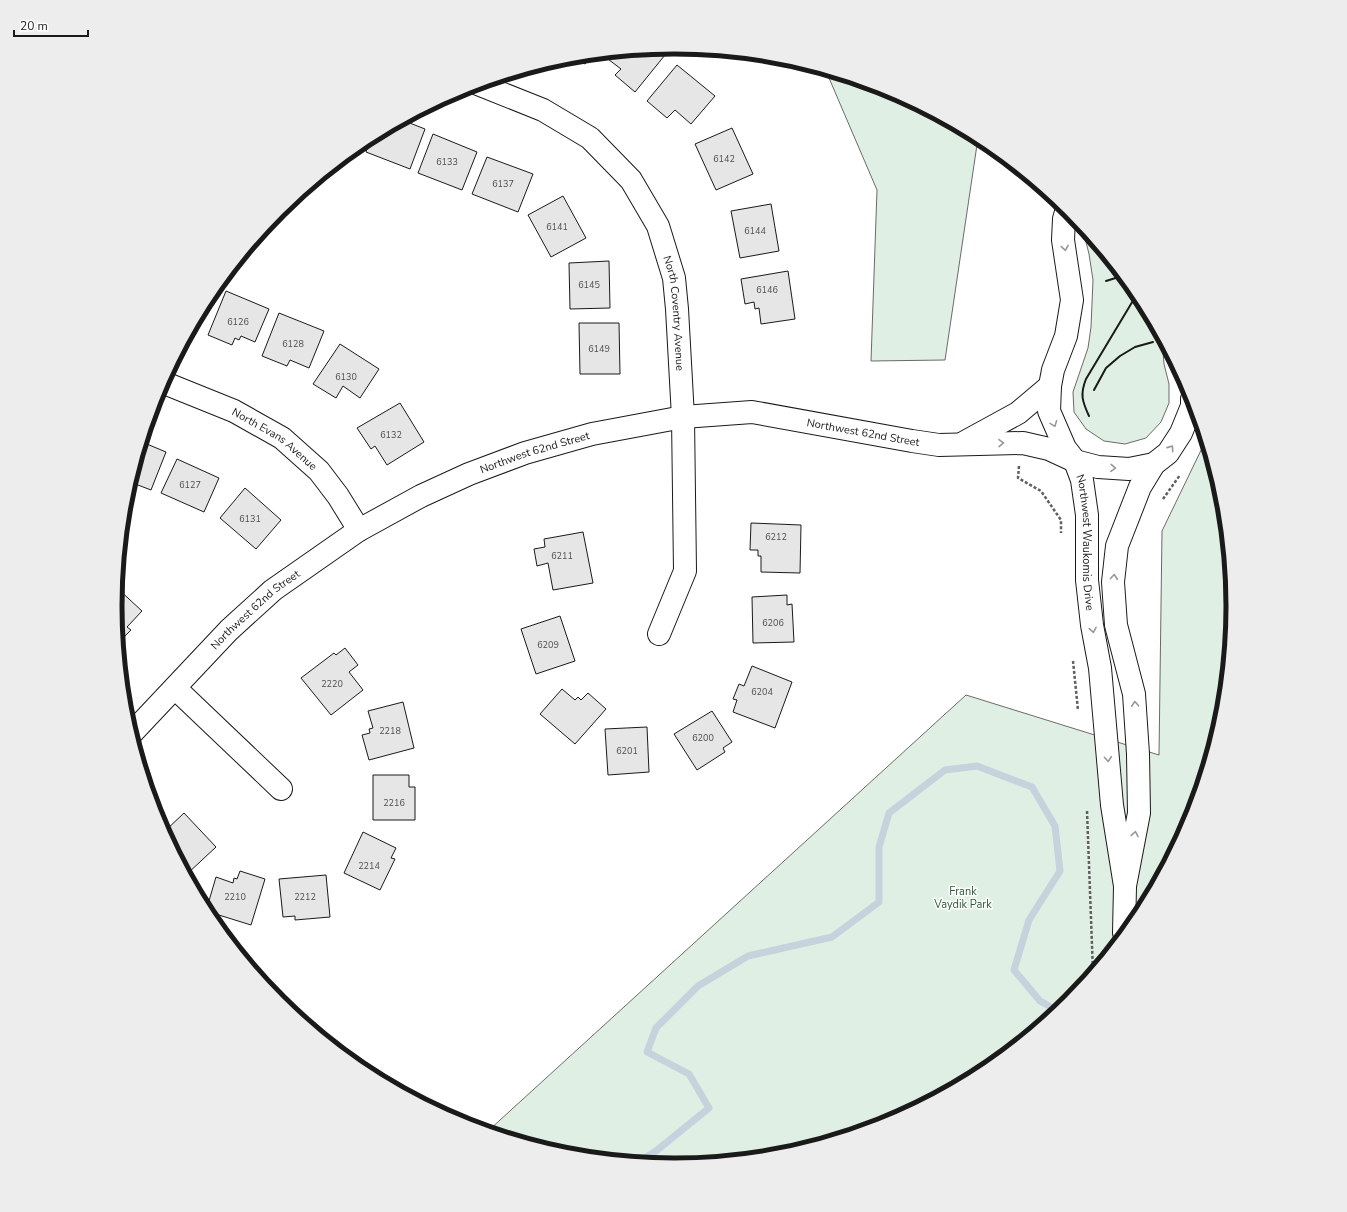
<svg xmlns="http://www.w3.org/2000/svg" width="1347" height="1212" viewBox="0 0 1347 1212" font-family="'Nunito Sans',sans-serif">
	<rect width="100%" height="100%" fill="#fff"/>
	<g fill="#e0efe3" stroke="#6a6a6a">
		<path d="M 826,71 L 888,90 L 978,138 L 945,360 L 871,361 L 877,190 Z"/>
		<path d="M 1086,231 L 1138,296 L 1162,339 L 1164,364 L 1169,384 L 1169,403 L 1161,422 L 1146,438 L 1125,444 L 1104,441 L 1086,429 L 1074,412 L 1073,392 L 1088,348 L 1091,327 L 1093,280 L 1089,254 L 1085,238 Z"/>
		<path d="M 1205,442 L 1222,497 L 1232,606 L 1222,715 L 1190,820 L 1138,917 L 1069,1001 L 984,1071 L 887,1123 L 782,1154 L 673,1165 L 564,1154 L 488,1131 L 966,695 L 1159,755 L 1162,531 Z"/>
	</g>
	<g fill="none" stroke-linecap="round" stroke-linejoin="round">
		<path stroke="#c6d2dc" stroke-width="7" d="M 639,1162 L 656,1151 L 709,1108 L 689,1074 L 647,1052 L 656,1028 L 698,986 L 748,956 L 832,937 L 879,902 L 879,847 L 889,813 L 945,770 L 977,766 L 1032,787 L 1055,826 L 1060,871 L 1029,920 L 1014,970 L 1040,1001 L 1058,1011"/>
	</g>
	<g fill="#e6e6e6" stroke="#1a1a1a">
		<path d="M 657,49 L 665,55 L 635,92 L 615,75 L 621,69 L 604,56 L 606,54 Z"/>
		<path d="M 590,55 L 585,64 L 571,57 Z"/>
		<path d="M 677,65 L 715,96 L 691,124 L 675,110 L 667,118 L 647,101 Z"/>
		<path d="M 402,120 L 425,129 L 410,169 L 366,152 L 371,137 Z"/>
		<path d="M 732,128 L 753,174 L 716,190 L 695,144 Z"/>
		<path d="M 433,134 L 477,152 L 462,190 L 418,173 Z"/>
		<path d="M 487,157 L 533,174 L 518,212 L 472,194 Z"/>
		<path d="M 563,196 L 586,238 L 551,257 L 528,215 Z"/>
		<path d="M 771,204 L 779,251 L 740,258 L 731,211 Z"/>
		<path d="M 609,261 L 610,308 L 570,309 L 569,263 Z"/>
		<path d="M 788,271 L 795,319 L 761,324 L 759,308 L 755,309 L 754,302 L 745,304 L 741,279 Z"/>
		<path d="M 226,291 L 269,309 L 255,342 L 241,336 L 239,340 L 235,338 L 232,345 L 208,335 Z"/>
		<path d="M 207,298 L 209,299 L 194,335 L 189,333 Z"/>
		<path d="M 279,313 L 324,331 L 309,368 L 290,360 L 287,366 L 262,356 Z"/>
		<path d="M 579,323 L 619,323 L 620,374 L 580,374 Z"/>
		<path d="M 340,344 L 379,369 L 360,398 L 343,386 L 336,398 L 313,384 Z"/>
		<path d="M 400,403 L 424,442 L 387,465 L 375,446 L 371,449 L 357,428 Z"/>
		<path d="M 142,442 L 166,452 L 151,490 L 130,482 Z"/>
		<path d="M 177,459 L 219,478 L 204,512 L 161,493 Z"/>
		<path d="M 245,488 L 281,520 L 256,549 L 220,518 Z"/>
		<path d="M 751,523 L 801,525 L 800,573 L 761,572 L 761,556 L 758,556 L 758,550 L 750,550 Z"/>
		<path d="M 583,532 L 593,583 L 553,590 L 548,563 L 537,566 L 534,549 L 545,547 L 544,539 Z"/>
		<path d="M 116,587 L 142,611 L 127,627 L 131,630 L 118,643 L 115,606 Z"/>
		<path d="M 787,595 L 787,605 L 792,604 L 794,642 L 753,643 L 752,597 Z"/>
		<path d="M 560,616 L 575,661 L 536,674 L 521,629 Z"/>
		<path d="M 345,648 L 358,665 L 349,672 L 363,690 L 331,715 L 301,678 L 334,653 L 336,655 Z"/>
		<path d="M 752,666 L 792,682 L 775,728 L 733,712 L 737,700 L 733,699 L 739,684 L 744,686 Z"/>
		<path d="M 562,689 L 575,700 L 578,697 L 581,700 L 588,693 L 606,709 L 575,744 L 540,714 Z"/>
		<path d="M 403,702 L 414,748 L 369,760 L 362,735 L 370,733 L 369,729 L 373,728 L 368,711 Z"/>
		<path d="M 712,711 L 732,742 L 723,748 L 725,752 L 697,770 L 674,734 Z"/>
		<path d="M 647,727 L 649,772 L 608,775 L 605,729 Z"/>
		<path d="M 373,775 L 409,775 L 409,787 L 415,787 L 415,820 L 373,820 Z"/>
		<path d="M 184,813 L 216,847 L 187,874 L 185,871 L 164,832 Z"/>
		<path d="M 363,832 L 396,848 L 391,858 L 395,859 L 380,890 L 344,873 Z"/>
		<path d="M 240,871 L 265,879 L 251,925 L 206,911 L 216,877 L 233,883 L 234,878 L 237,879 Z"/>
		<path d="M 326,875 L 330,917 L 295,920 L 295,916 L 283,917 L 279,879 Z"/>
	</g>
	<g fill="none" stroke-linecap="round" stroke-linejoin="round">
		<g stroke="#1a1a1a" stroke-width="24">
			<g id="minor">
				<path id="s1" d="M 478,84 L 543,110 L 590,138 L 631,180 L 658,226 L 674,278 L 677,309 L 683,417 L 685,571 L 659,634"/>
				<path id="s2" d="M 162,382 L 234,411 L 282,438 L 319,471 L 338,496 L 359,530"/>
				<path d="M 965,442 L 1018,413 L 1050,386"/>
				<path d="M 175,688 L 281,789"/>
				<path id="s3" d="M 131,734 L 229,630 L 273,590 L 359,530 L 421,496 L 469,474 L 525,453 L 592,434 L 683,417 L 752,412 L 912,441 L 939,445 L 1023,443 L 1049,449 L 1075,461 L 1098,467 L 1129,469 L 1154,464"/>
			</g>
		</g>
		<g stroke="#1a1a1a" stroke-width="24">
			<g id="secondary">
				<path id="s4" d="M 1067,209 L 1064,219 L 1063,240 L 1072,300 L 1066,336 L 1053,370 L 1050,386 L 1049,411 L 1065,448 L 1075,461 L 1082,480 L 1087,515 L 1087,580 L 1092,625 L 1100,668 L 1112,805 L 1125,886"/>
				<path d="M 1124,933 L 1125,886 L 1139,813 L 1138,754 L 1134,694 L 1116,625 L 1113,582 L 1117,546 L 1140,487 L 1154,464 L 1168,453 L 1181,433 L 1192,406 L 1192,399"/>
			</g>
		</g>
		<g stroke="#5f5f5f" stroke-width="2.5" stroke-dasharray="3 2" stroke-linecap="butt">
			<path d="M 1019,466 L 1018,478 L 1041,491 L 1061,520 L 1061,533"/>
			<path d="M 1163,499 L 1180,475"/>
			<path d="M 1073,661 L 1078,710"/>
			<path d="M 1087,811 L 1093,972"/>
		</g>
		<use href="#minor" stroke="#fff" stroke-width="22"/>
		<use href="#secondary" stroke="#fff" stroke-width="22"/>
		<g stroke="#1a1a1a" stroke-width="2">
			<path d="M 1106,281 L 1122,276"/>
			<path d="M 1094,390 L 1106,368 L 1120,356 L 1135,347 L 1153,342"/>
			<path d="M 1089,416 C 1082,401 1080,394 1086,379 L 1137,294"/>
		</g>
	</g>
	<defs><path id="oneway-chevron" d="M-2-3.5L2.5 0L-2 3.5" fill="none" stroke-width="1.6" stroke-linecap="round" stroke-linejoin="round"/></defs>
	<g stroke="#989898">
		<use href="#oneway-chevron" transform="translate(1065 248) rotate(80)"/>
		<use href="#oneway-chevron" transform="translate(1054 424) rotate(69)"/>
		<use href="#oneway-chevron" transform="translate(1001 443) rotate(-1)"/>
		<use href="#oneway-chevron" transform="translate(1171 448) rotate(-55)"/>
		<use href="#oneway-chevron" transform="translate(1113 468) rotate(3)"/>
		<use href="#oneway-chevron" transform="translate(1114 577) rotate(-85)"/>
		<use href="#oneway-chevron" transform="translate(1093 630) rotate(80)"/>
		<use href="#oneway-chevron" transform="translate(1135 704) rotate(-93)"/>
		<use href="#oneway-chevron" transform="translate(1108 759) rotate(85)"/>
		<use href="#oneway-chevron" transform="translate(1135 834) rotate(-80)"/>
	</g>
	<g text-anchor="middle" stroke-width="3" stroke-linejoin="round" paint-order="stroke">
		<g font-size="9" fill="#4d4d4d">
			<text x="724" y="162">6142</text>
			<text x="447" y="165">6133</text>
			<text x="503" y="187">6137</text>
			<text x="557" y="230">6141</text>
			<text x="755" y="234">6144</text>
			<text x="589" y="288">6145</text>
			<text x="767" y="293">6146</text>
			<text x="238" y="325">6126</text>
			<text x="293" y="347">6128</text>
			<text x="599" y="352">6149</text>
			<text x="346" y="380">6130</text>
			<text x="391" y="438">6132</text>
			<text x="190" y="488">6127</text>
			<text x="250" y="522">6131</text>
			<text x="776" y="540">6212</text>
			<text x="562" y="559">6211</text>
			<text x="773" y="626">6206</text>
			<text x="548" y="648">6209</text>
			<text x="332" y="687">2220</text>
			<text x="762" y="695">6204</text>
			<text x="390" y="734">2218</text>
			<text x="703" y="741">6200</text>
			<text x="627" y="754">6201</text>
			<text x="394" y="806">2216</text>
			<text x="369" y="869">2214</text>
			<text x="235" y="900">2210</text>
			<text x="305" y="900">2212</text>
		</g>
		<g font-size="11" fill="#1a1a1a" stroke="#fff">
			<text dy="4" stroke="none"><textPath href="#s1" startOffset="326">North Coventry Avenue</textPath></text>
			<text dy="4" stroke="none"><textPath href="#s3" startOffset="835">Northwest 62nd Street</textPath></text>
			<text dy="4" stroke="none"><textPath href="#s2" startOffset="127">North Evans Avenue</textPath></text>
			<text dy="4" stroke="none"><textPath href="#s3" startOffset="500">Northwest 62nd Street</textPath></text>
			<text dy="4" stroke="none"><textPath href="#s4" startOffset="346">Northwest Waukomis Drive</textPath></text>
			<text dy="4" stroke="none"><textPath href="#s3" startOffset="176">Northwest 62nd Street</textPath></text>
		</g>
		<g font-size="11" fill="#2b5a34" stroke="#fff">
			<text x="963" y="895">Frank<tspan x="963" dy="13">Vaydik Park</tspan></text>
		</g>
	</g>
	<path d="M0 0H1347V1212H0ZM122 606a552 552 0 1 1 1104 0a552 552 0 1 1-1104 0Z" fill="#ededed" fill-rule="evenodd"/>
	<path fill="none" stroke="#1a1a1a" stroke-width="5" d="M122 606a552 552 0 1 1 1104 0a552 552 0 1 1-1104 0Z"/>
	<path d="M14 30v6h74v-6" fill="none" stroke="#1a1a1a" stroke-width="2"/>
	<text x="20" y="30" font-size="12" fill="#1a1a1a" stroke="#ffffff" stroke-width="3" paint-order="stroke">20 m</text>
</svg>
